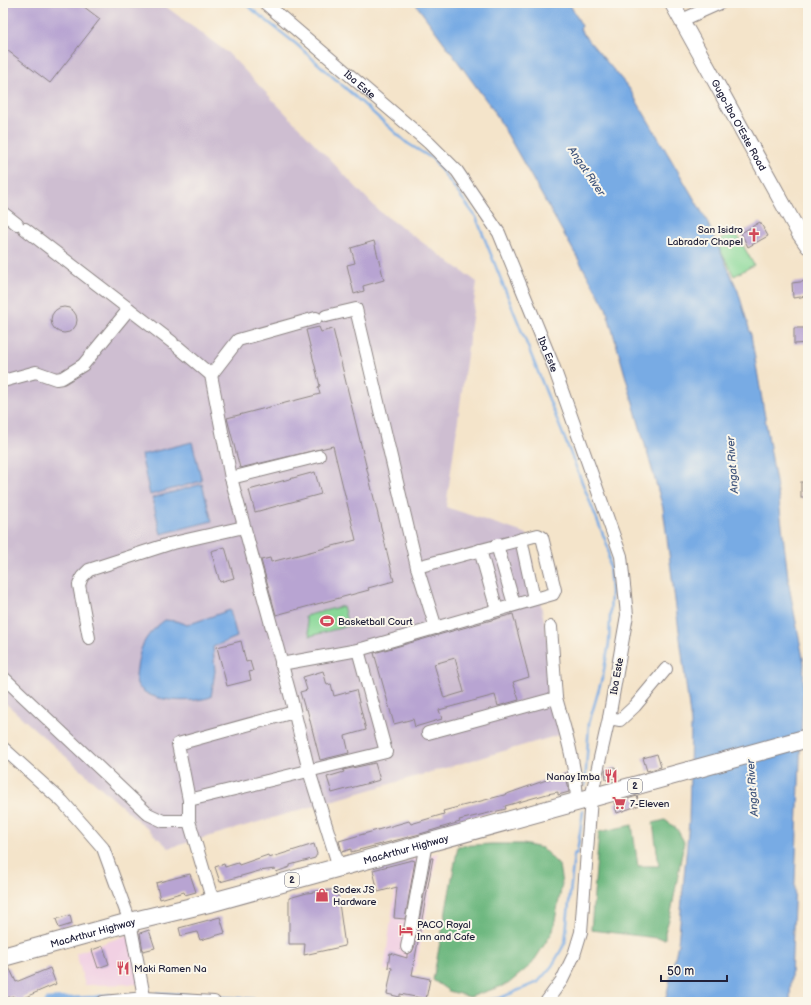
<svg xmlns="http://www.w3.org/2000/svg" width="811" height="1005" viewBox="0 0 811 1005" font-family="'Balsamiq Sans',sans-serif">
	<rect width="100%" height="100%" fill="#fbf7ec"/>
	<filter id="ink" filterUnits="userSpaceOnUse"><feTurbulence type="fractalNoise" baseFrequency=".025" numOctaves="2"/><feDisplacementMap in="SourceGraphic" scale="8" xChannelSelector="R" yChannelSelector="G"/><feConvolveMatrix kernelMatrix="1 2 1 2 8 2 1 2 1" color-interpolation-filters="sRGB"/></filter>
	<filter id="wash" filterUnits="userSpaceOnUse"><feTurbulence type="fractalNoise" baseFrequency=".012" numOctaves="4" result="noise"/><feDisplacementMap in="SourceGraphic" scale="16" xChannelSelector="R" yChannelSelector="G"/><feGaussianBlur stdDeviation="0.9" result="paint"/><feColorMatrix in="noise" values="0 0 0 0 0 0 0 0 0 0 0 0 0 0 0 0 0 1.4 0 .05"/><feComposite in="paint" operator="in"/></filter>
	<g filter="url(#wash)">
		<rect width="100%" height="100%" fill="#f4e4ca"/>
		<g fill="#f1d0e3">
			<path d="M 438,853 L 415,972 L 384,970 L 395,891 L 406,889 L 409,860 Z"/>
			<path d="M 130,934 L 140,984 L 85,985 L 76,953 Z"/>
		</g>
		<path fill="#cebed1" d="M 3,3 L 161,3 L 228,53 L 379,211 L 477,282 L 446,507 L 527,534 L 566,733 L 169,848 L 3,701 Z"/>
		<g fill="#89d898" stroke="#567d6a">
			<path d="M 735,231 L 754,265 L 734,276 L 716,242 Z"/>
			<path d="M 343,606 L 348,626 L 310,636 L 305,616 Z"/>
		</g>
		<g fill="#6eb880" stroke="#486d5e">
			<path d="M 665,820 L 677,829 L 684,842 L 671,913 L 665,932 L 665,939 L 591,930 L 599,832 L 632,825 L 638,866 L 659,866 L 653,823 Z"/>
			<path d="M 491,844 L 523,844 L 542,848 L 559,865 L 562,884 L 553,931 L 532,964 L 508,984 L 470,997 L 449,991 L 433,980 L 458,846 Z"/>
		</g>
		<g fill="#78abe4" stroke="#4d6690">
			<path d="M 415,3 L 569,3 L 582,26 L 580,29 L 584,35 L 629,88 L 706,219 L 738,291 L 751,335 L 779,500 L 789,586 L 804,663 L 790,1002 L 665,1002 L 678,944 L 689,822 L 691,723 L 663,508 L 606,308 L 494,111 Z"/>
			<path d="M 192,442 L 202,481 L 150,495 L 141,455 Z"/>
			<path d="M 202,484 L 212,521 L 161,534 L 152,498 Z"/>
			<path d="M 230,610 L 237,637 L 213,647 L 215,671 L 211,697 C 193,703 150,703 138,686 C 135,681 136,674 137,668 C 140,645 146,634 165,620 L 176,621 L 187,625 Z"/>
		</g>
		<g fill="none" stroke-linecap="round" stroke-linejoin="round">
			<g stroke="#78abe4" stroke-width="2.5">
				<path d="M 244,3 L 296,44 L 407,143 L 433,159 L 476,217 L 608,547 L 611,592 L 609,643 L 603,675 L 589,723 L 585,786"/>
				<path d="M 157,993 L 301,1002"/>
				<path d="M 475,1002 L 500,998 L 538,982 L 552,966 L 565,943 L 574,854 L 577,853 L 583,811"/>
			</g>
			<path stroke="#78abe4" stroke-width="9" d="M 49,1002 L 95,1000 L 109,998"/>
		</g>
		<g id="blocks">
			<g fill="#b8a4d2" fill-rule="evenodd">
				<path d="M 3,3 L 79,3 L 100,19 L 50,83 L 3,47 Z"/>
				<path d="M 760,222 L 768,236 L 748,247 L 741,233 Z"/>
				<path d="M 374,241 L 384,280 L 363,286 L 364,291 L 354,294 L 347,265 L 355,263 L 351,248 Z"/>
				<path d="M 808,281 L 808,296 L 793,298 L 792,283 Z"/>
				<circle cx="64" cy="320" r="13"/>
				<path d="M 319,327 L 321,332 L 333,329 L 394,581 L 368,588 L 369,590 L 276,615 L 261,560 L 270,558 L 271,562 L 356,540 L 333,446 L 240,468 L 227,418 L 320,394 L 318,387 L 320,386 L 306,330 Z"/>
				<path d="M 794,328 L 808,328 L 808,343 L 794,344 Z"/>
				<path d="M 315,472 L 321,494 L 255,512 L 249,490 Z"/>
				<rect x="801" y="482" width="7" height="16"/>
				<path d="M 225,547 L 234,578 L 220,582 L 211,551 Z"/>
				<path d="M 513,614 L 529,677 L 513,682 L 519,700 L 498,706 L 495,695 L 439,710 L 442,719 L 415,727 L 413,719 L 394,724 L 374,653 ZM 455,658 L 464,692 L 444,698 L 434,664 Z"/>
				<path d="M 241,641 L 246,662 L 250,661 L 253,671 L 249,672 L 251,680 L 227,686 L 217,647 Z"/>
				<path d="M 323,671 L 327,685 L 331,684 L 334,696 L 356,690 L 366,730 L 345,736 L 349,753 L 320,760 L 307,709 L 305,709 L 300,692 L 307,690 L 303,677 Z"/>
				<path d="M 657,754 L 661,767 L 647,771 L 643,758 Z"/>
				<path d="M 375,763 L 380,780 L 332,793 L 327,777 L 344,772 L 343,770 Z"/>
				<path d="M 615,767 L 618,777 L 606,780 L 605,770 Z"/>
				<path d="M 566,773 L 569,792 L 558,795 L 558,792 L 547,794 L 505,806 L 506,809 L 459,820 L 460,822 L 420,834 L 351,852 L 351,849 L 342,852 L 339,841 L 409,821 L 411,824 L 444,814 L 443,811 L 504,795 Z"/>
				<path d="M 637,796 L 640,805 L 617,813 L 614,803 Z"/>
				<path d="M 314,844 L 317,854 L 315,858 L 290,865 L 290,867 L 276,872 L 275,869 L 259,871 L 220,882 L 215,867 L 224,864 L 225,867 L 238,863 L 239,865 L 268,855 L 269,858 Z"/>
				<path d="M 431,858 L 433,858 L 412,975 L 430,979 L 426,999 L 400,994 L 400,997 L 387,994 L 392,968 L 388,967 L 390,953 L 407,958 L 407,954 L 412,952 L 414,948 Z"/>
				<path d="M 412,860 L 415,861 L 405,919 L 394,918 L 397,887 L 378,892 L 373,870 Z"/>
				<path d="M 190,874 L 196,892 L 185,895 L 184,892 L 160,899 L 156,883 Z"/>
				<path d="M 337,889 L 345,946 L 304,955 L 305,944 L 289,944 L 289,898 L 307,893 Z"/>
				<path d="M 70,915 L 72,924 L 59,928 L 56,919 Z"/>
				<path d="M 220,917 L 225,933 L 200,940 L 197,932 L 181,936 L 179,928 Z"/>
				<path d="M 149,930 L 155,948 L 143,951 L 140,933 Z"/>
				<path d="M 103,946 L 109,964 L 98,968 L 92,950 Z"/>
				<path d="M 9,967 L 16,982 L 50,968 L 56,984 L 23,998 L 24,1000 L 20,1002 L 17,1002 L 13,996 L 3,999 L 3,969 Z"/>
			</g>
		</g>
	</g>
	<g filter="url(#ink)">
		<use href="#blocks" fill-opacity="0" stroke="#8b8382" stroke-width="1"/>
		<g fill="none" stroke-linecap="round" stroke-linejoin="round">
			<g stroke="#8b8382" stroke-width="14">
				<g id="minor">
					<path id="s1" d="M 265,3 L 429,143 L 457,171 L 499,233 L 553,365 L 621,556 L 627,615 L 609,718 L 591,798 L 581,932 L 574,955 L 562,980 L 546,1002"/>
					<path d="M 682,20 L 720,3"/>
					<path d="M 3,213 L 17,224"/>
					<path d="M 25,229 L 172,342"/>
					<path d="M 326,316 L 356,309 L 417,567 L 436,628"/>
					<path d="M 178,347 L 211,375 L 231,478 L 290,694 L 309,771 L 339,867"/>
					<path d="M 211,375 L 238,340 L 316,318"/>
					<path d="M 3,381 L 36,372 L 56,379 L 62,378 L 83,365 L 129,309"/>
					<path d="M 231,478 L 319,456"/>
					<path d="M 521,539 L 534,599"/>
					<path d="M 497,545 L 514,604"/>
					<path d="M 480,550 L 497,610"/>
					<path d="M 551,627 L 556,698"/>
					<path d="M 89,638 L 79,585 L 82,577 L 89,570 L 169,544 L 244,527"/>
					<path d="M 358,650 L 553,594 L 555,590 L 542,537 L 538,535 L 417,567"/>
					<path d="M 3,677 L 148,814 L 163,821 L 189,821"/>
					<path d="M 609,718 L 620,720 L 635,706 L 666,669"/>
					<path d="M 428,733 L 556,698 C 566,733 576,765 577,802"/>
					<path d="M 3,748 L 63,802 L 103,848 L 130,922 L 145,1002"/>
					<path d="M 189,800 L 386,752 L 358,650 L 281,664"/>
					<path d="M 213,902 L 189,821 L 189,800 L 178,744 L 294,712"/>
					<path d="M 407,947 L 426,843"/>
					<path d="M 103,1002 L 145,998 L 214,1002"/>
				</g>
			</g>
			<g stroke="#8b8382" stroke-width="17">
				<g id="major">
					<path id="s2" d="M 672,3 L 799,233 L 808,246"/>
				</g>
			</g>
			<g stroke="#8b8382" stroke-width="20">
				<g id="highway">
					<path id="s3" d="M 3,957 L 130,922 L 213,902 L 808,738"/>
				</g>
			</g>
			<use href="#minor" stroke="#fff" stroke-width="12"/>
			<use href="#major" stroke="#fff" stroke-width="15"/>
			<use href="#highway" stroke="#fff" stroke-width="18"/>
		</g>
	</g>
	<defs>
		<g id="church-bare" transform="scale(1.08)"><path d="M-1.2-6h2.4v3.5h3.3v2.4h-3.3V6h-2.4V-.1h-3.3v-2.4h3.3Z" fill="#d1495b" stroke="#fbf7ec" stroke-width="2.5" paint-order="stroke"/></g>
		<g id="stadium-bare" transform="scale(1.08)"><path d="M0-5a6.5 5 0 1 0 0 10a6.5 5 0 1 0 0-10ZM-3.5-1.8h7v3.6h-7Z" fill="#d1495b" stroke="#fbf7ec" stroke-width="2.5" paint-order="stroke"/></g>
		<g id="restaurant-bare" transform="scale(1.08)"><path d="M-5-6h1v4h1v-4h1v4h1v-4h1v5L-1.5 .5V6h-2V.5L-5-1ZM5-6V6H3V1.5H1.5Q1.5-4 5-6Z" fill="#d1495b" stroke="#fbf7ec" stroke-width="2.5" paint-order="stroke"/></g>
		<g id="supermarket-bare" transform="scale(1.08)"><path d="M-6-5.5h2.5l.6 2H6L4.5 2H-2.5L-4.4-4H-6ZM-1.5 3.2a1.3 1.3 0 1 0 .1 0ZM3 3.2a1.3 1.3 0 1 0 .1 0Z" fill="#d1495b" stroke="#fbf7ec" stroke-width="2.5" paint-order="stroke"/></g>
		<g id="shop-bare" transform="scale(1.08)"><path d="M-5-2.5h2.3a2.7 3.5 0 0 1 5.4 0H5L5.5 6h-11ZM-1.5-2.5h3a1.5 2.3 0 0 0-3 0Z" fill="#d1495b" stroke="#fbf7ec" stroke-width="2.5" paint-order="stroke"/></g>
		<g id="hotel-bare" transform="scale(1.08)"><path d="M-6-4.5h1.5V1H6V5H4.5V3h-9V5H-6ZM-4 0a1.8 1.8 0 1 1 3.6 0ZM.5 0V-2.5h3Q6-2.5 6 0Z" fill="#d1495b" stroke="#fbf7ec" stroke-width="2.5" paint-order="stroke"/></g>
	</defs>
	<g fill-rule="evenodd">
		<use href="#church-bare" x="754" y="235"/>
		<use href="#stadium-bare" x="327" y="621"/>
		<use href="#restaurant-bare" x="611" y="776"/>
		<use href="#supermarket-bare" x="619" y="803"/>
		<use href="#shop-bare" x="322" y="895"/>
		<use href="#hotel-bare" x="406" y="930"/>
		<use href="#restaurant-bare" x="123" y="968"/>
	</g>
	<g text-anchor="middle" stroke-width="4" stroke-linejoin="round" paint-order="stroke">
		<g fill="#fbf7ec" stroke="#636270" stroke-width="1">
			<rect x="628" y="779" width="14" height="14" rx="3"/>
			<rect x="285" y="873" width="14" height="14" rx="3"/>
		</g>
		<g font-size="9" font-weight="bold" fill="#22223b">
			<text x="635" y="789">2</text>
			<text x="292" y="883">2</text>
		</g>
		<g font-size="10" fill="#22223b" stroke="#fbf7ec">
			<text dy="4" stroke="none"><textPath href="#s1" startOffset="125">Iba Este</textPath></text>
			<text dy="4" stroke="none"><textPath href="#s2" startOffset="139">Gugo-Iba O'Este Road</textPath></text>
			<text dy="4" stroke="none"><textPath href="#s1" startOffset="461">Iba Este</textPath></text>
			<text transform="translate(616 676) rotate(-80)" y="4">Iba Este</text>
			<text dy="4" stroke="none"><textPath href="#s3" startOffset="417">MacArthur Highway</textPath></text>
			<text dy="4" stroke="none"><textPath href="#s3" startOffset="93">MacArthur Highway</textPath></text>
		</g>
		<g font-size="10" fill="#22223b" stroke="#fbf7ec" text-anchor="start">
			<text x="743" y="233" text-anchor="end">San Isidro<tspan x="743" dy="12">Labrador Chapel</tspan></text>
			<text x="338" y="625">Basketball Court</text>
			<text x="600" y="780" text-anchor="end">Nanay Imba</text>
			<text x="630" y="807">7-Eleven</text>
			<text x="333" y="893">Sodex JS<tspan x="333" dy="12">Hardware</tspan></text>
			<text x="417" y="928">PACO Royal<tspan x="417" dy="12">Inn and Cafe</tspan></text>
			<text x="134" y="972">Maki Ramen Na</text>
		</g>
		<g font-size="11" font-style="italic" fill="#44597f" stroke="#fbf7ec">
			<text transform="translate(587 171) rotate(56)" y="4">Angat River</text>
			<text transform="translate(732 465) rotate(-94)" y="4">Angat River</text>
			<text transform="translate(752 788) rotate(-94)" y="4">Angat River</text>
		</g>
	</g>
	<rect width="811" height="1005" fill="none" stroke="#fbf7ec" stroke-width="16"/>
	<path d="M661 975v6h66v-6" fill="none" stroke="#22223b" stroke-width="2"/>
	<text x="667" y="975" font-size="12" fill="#22223b" stroke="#fbf7ec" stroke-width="3" paint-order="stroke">50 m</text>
</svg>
